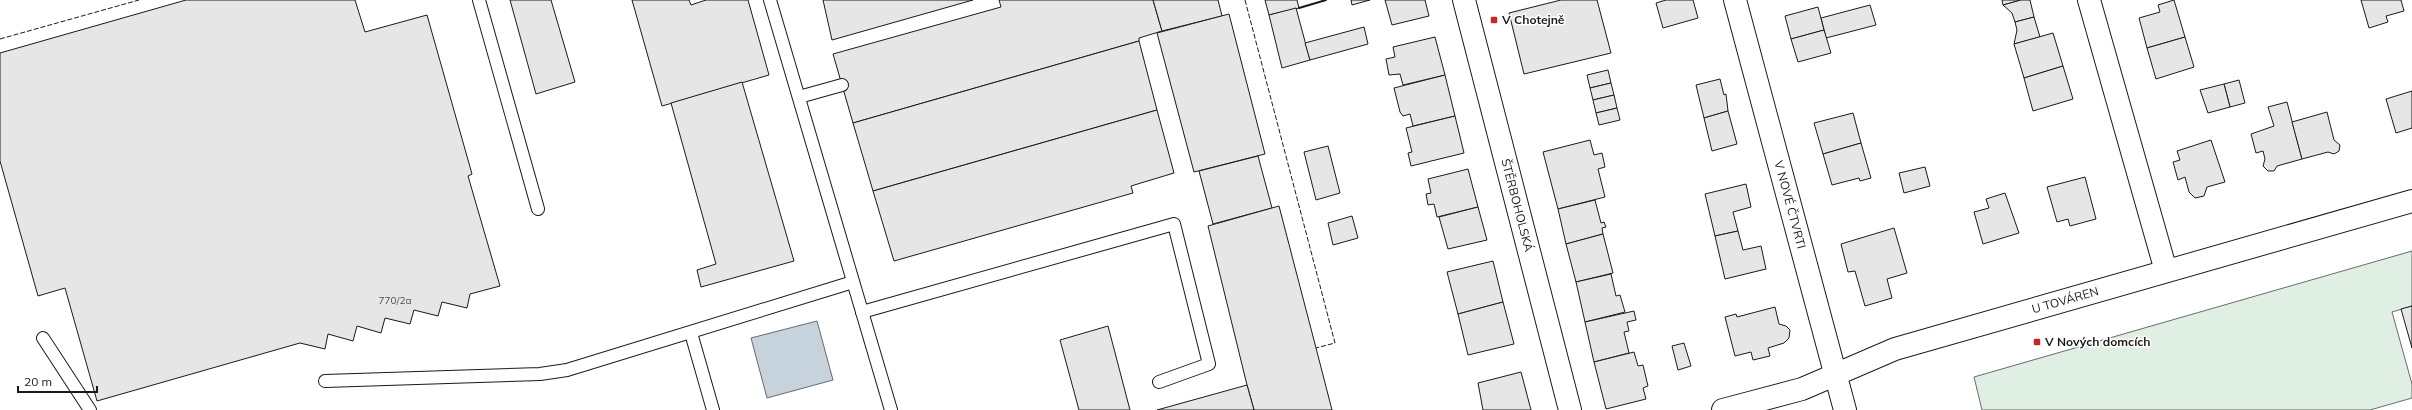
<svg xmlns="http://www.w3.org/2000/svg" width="2412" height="410" viewBox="0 0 2412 410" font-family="Mulish,sans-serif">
	<rect width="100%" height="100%" fill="#fff"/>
	<path fill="#e0efe3" stroke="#6a6a6a" d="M 2412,251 L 2412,306 L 2392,312 L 2412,384 L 2412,398 L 2370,410 L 1982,410 L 1974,377 Z"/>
	<path fill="#c6d2dc" stroke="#6a6a6a" d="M 817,321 L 833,380 L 767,398 L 751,338 Z"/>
	<g fill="#e6e6e6" stroke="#1a1a1a">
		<path d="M 186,0 L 355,0 L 365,32 L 427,15 L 472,174 L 468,176 L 500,286 L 470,294 L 467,308 L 442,302 L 438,316 L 414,310 L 410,324 L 385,318 L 381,333 L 357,326 L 353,341 L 328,334 L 325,349 L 300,343 L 97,401 L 65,288 L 38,296 L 0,161 L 0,53 Z"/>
		<path d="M 510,0 L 551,0 L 575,82 L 536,94 Z"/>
		<path d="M 632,0 L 689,0 L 691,5 L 706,0 L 748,0 L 769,75 L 662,106 Z"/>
		<path d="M 823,0 L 973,0 L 832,40 Z"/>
		<path d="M 999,0 L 1153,0 L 1162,31 L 1139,38 L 1139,41 L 853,123 L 833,54 L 1001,7 Z"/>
		<path d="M 1153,0 L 1218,0 L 1222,16 L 1162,31 Z"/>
		<path d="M 1265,0 L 1297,0 L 1299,8 L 1269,15 Z"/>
		<path d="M 1351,0 L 1370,0 L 1352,5 Z"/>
		<path d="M 1385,0 L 1425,0 L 1429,16 L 1392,25 Z"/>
		<path d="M 1561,0 L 1597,0 L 1611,53 L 1524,74 L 1509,13 Z"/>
		<path d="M 1666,0 L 1693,0 L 1698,18 L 1663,28 L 1656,3 Z"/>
		<path d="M 2002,0 L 2021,0 L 2003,5 Z"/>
		<path d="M 2021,0 L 2030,0 L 2034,17 L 2015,22 L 2012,13 L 2003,5 Z"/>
		<path d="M 2174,0 L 2185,37 L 2147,48 L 2139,18 L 2160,12 L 2158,5 Z"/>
		<path d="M 2361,0 L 2401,0 L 2404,11 L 2386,16 L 2388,22 L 2369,28 Z"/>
		<path d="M 1870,5 L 1876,25 L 1826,38 L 1821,18 Z"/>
		<path d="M 1818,7 L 1824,30 L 1791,39 L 1785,16 Z"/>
		<path d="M 1296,8 L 1310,60 L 1282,68 L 1269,15 Z"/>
		<path d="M 1229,14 L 1265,154 L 1194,172 L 1157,33 Z"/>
		<path d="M 2034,17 L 2040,37 L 2014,44 L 2017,30 L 2015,22 Z"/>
		<path d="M 1364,27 L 1368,44 L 1310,60 L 1305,43 Z"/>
		<path d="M 1824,30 L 1831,53 L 1798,62 L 1791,39 Z"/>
		<path d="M 2053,33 L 2063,66 L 2024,78 L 2014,44 Z"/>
		<path d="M 1435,37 L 1445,75 L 1403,85 L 1400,74 L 1389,75 L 1386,59 L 1395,57 L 1393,47 Z"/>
		<path d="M 2185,37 L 2194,67 L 2156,79 L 2147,48 Z"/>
		<path d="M 1139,41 L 1157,110 L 873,191 L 853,123 Z"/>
		<path d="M 2063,66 L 2073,99 L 2033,111 L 2024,78 Z"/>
		<path d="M 1608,70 L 1611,83 L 1590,88 L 1587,75 Z"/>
		<path d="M 1445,75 L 1455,116 L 1413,126 L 1410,114 L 1403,116 L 1400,112 L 1394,88 Z"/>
		<path d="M 1720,79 L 1724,95 L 1726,94 L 1728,111 L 1704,118 L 1696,85 Z"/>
		<path d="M 2239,80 L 2245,103 L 2230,107 L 2224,84 Z"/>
		<path d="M 742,82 L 794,261 L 701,287 L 697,270 L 716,264 L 671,103 Z"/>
		<path d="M 1611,83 L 1614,95 L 1593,100 L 1590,88 Z"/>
		<path d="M 2224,84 L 2230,107 L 2208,113 L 2200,90 Z"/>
		<path d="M 2412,91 L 2412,128 L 2396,133 L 2386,99 Z"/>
		<path d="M 1614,95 L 1617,108 L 1596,113 L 1593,100 Z"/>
		<path d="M 2287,102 L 2302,159 L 2277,166 L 2274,171 L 2268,171 L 2263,166 L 2265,159 L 2263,151 L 2256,153 L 2251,134 L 2274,126 L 2268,107 Z"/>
		<path d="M 1617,108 L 1620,120 L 1599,125 L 1596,113 Z"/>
		<path d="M 1157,110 L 1174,173 L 1131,186 L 1133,193 L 894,261 L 873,191 Z"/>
		<path d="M 1728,111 L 1737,144 L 1712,151 L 1704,118 Z"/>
		<path d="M 2327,112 L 2334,140 L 2340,145 L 2339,151 L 2334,154 L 2328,152 L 2302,159 L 2292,122 Z"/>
		<path d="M 1853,113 L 1861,143 L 1823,154 L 1814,123 Z"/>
		<path d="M 1455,116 L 1464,153 L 1411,166 L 1408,153 L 1412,152 L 1406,128 Z"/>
		<path d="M 1590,140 L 1594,155 L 1602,153 L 1605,167 L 1598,169 L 1605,197 L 1558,209 L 1543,152 Z"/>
		<path d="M 2211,140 L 2225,182 L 2207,187 L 2204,196 L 2195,198 L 2189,192 L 2185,177 L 2178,180 L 2173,162 L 2180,160 L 2177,151 Z"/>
		<path d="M 1861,143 L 1871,178 L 1860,181 L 1859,178 L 1832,185 L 1823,154 Z"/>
		<path d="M 1328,146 L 1340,193 L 1316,200 L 1304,152 Z"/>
		<path d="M 1258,156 L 1272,208 L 1213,224 L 1199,171 Z"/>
		<path d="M 1925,167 L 1930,186 L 1904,193 L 1899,173 Z"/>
		<path d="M 1468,169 L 1478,207 L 1437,217 L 1434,204 L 1428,205 L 1426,194 L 1431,193 L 1428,179 Z"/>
		<path d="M 2085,177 L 2096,219 L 2070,226 L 2068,219 L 2057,222 L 2047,187 Z"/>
		<path d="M 1746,184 L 1751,207 L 1733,212 L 1738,231 L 1715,236 L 1705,194 Z"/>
		<path d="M 2005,193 L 2019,233 L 1983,244 L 1974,212 L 1989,208 L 1986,199 Z"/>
		<path d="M 1595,200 L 1601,223 L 1604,222 L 1606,227 L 1602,228 L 1603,234 L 1566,244 L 1558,209 Z"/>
		<path d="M 1279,206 L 1316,348 L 1332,410 L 1254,410 L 1247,385 L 1208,226 Z"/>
		<path d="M 1478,207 L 1487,240 L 1448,249 L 1439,217 Z"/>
		<path d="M 1352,216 L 1358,238 L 1333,245 L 1328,223 Z"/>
		<path d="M 1894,228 L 1907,273 L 1887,279 L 1892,298 L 1865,306 L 1855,271 L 1848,272 L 1841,244 Z"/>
		<path d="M 1738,231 L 1743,250 L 1761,246 L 1766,269 L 1725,279 L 1715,236 Z"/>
		<path d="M 1603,234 L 1613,273 L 1576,282 L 1566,244 Z"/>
		<path d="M 1493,261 L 1503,302 L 1458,314 L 1447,272 Z"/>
		<path d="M 1611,274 L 1616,296 L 1620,295 L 1625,312 L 1585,322 L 1576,282 Z"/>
		<path d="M 1503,302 L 1514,344 L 1468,355 L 1458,314 Z"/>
		<path d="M 2412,306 L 2412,348 L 2401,309 Z"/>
		<path d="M 1775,307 L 1779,324 L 1786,326 L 1790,330 L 1789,338 L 1784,343 L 1768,348 L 1770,356 L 1753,360 L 1751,352 L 1735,356 L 1725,317 L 1736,314 L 1737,317 Z"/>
		<path d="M 1634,311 L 1636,320 L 1627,322 L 1629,331 L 1624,332 L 1629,353 L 1594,362 L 1585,322 Z"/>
		<path d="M 1108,326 L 1130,410 L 1079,410 L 1060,340 Z"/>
		<path d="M 1684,343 L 1691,366 L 1678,370 L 1672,346 Z"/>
		<path d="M 1634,352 L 1638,366 L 1643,365 L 1648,386 L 1643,388 L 1646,399 L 1606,409 L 1594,362 Z"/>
		<path d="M 1521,372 L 1531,410 L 1483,410 L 1478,383 Z"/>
		<path d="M 1247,385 L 1254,410 L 1157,410 Z"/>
	</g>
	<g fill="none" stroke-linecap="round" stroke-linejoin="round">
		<g stroke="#1a1a1a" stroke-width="14">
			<g id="lane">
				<path d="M 479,0 L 538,209"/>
				<path d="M 770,0 L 891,410"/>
				<path d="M 799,97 L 842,85"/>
				<path d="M 862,312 L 1174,224 L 1209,364 L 1159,382"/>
				<path d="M 691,333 L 713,410"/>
				<path d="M 43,338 L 90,410"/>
				<path d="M 325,381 L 540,374 L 567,370 L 853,282"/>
			</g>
		</g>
		<g stroke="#1a1a1a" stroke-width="24">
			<g id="street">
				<path id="s1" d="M 1735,0 L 1845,410"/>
				<path d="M 2089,0 L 2166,271"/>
			</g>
		</g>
		<g stroke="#1a1a1a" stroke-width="24">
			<g id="secondary">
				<path id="s2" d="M 1464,0 L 1570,410"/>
				<path id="s3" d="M 1723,410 L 1802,389 L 1895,349 L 2412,201"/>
			</g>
		</g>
		<use href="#lane" stroke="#fff" stroke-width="12"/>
		<use href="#street" stroke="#fff" stroke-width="22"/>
		<use href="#secondary" stroke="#fff" stroke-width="22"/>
		<g stroke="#1a1a1a" stroke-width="1" stroke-dasharray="5 2" stroke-linecap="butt">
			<path d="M 1245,0 L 1335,343 L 1316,348"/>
			<path d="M 0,39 L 139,0"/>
		</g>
		<path stroke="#1a1a1a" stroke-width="2" d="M 1299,8 L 1326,0"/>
	</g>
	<g fill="#c62828" stroke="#fff" stroke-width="1.5">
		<rect x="1490" y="16" width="8" height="8" rx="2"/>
		<rect x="2033" y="338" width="8" height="8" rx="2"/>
	</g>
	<g text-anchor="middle" stroke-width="3" stroke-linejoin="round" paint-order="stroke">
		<g font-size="10" fill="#4d4d4d">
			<text x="395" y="304">770/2a</text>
		</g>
		<g font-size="12" font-weight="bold" fill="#1a1a1a" stroke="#fff" text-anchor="start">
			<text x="1502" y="24">V Chotejně</text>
			<text x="2045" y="346">V Nových domcích</text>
		</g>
		<g font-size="12" fill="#1a1a1a" stroke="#fff">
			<text dy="4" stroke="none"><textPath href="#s2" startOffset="212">ŠTĚRBOHOLSKÁ</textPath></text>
			<text dy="4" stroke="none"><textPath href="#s1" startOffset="212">V NOVÉ ČTVRTI</textPath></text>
			<text dy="4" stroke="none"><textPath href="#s3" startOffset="360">U TOVÁREN</textPath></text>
		</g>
	</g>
	<path d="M18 386v6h79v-6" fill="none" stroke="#1a1a1a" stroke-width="2"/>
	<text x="24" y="386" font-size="12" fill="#1a1a1a" stroke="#ffffff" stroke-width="3" paint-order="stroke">20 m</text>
</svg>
